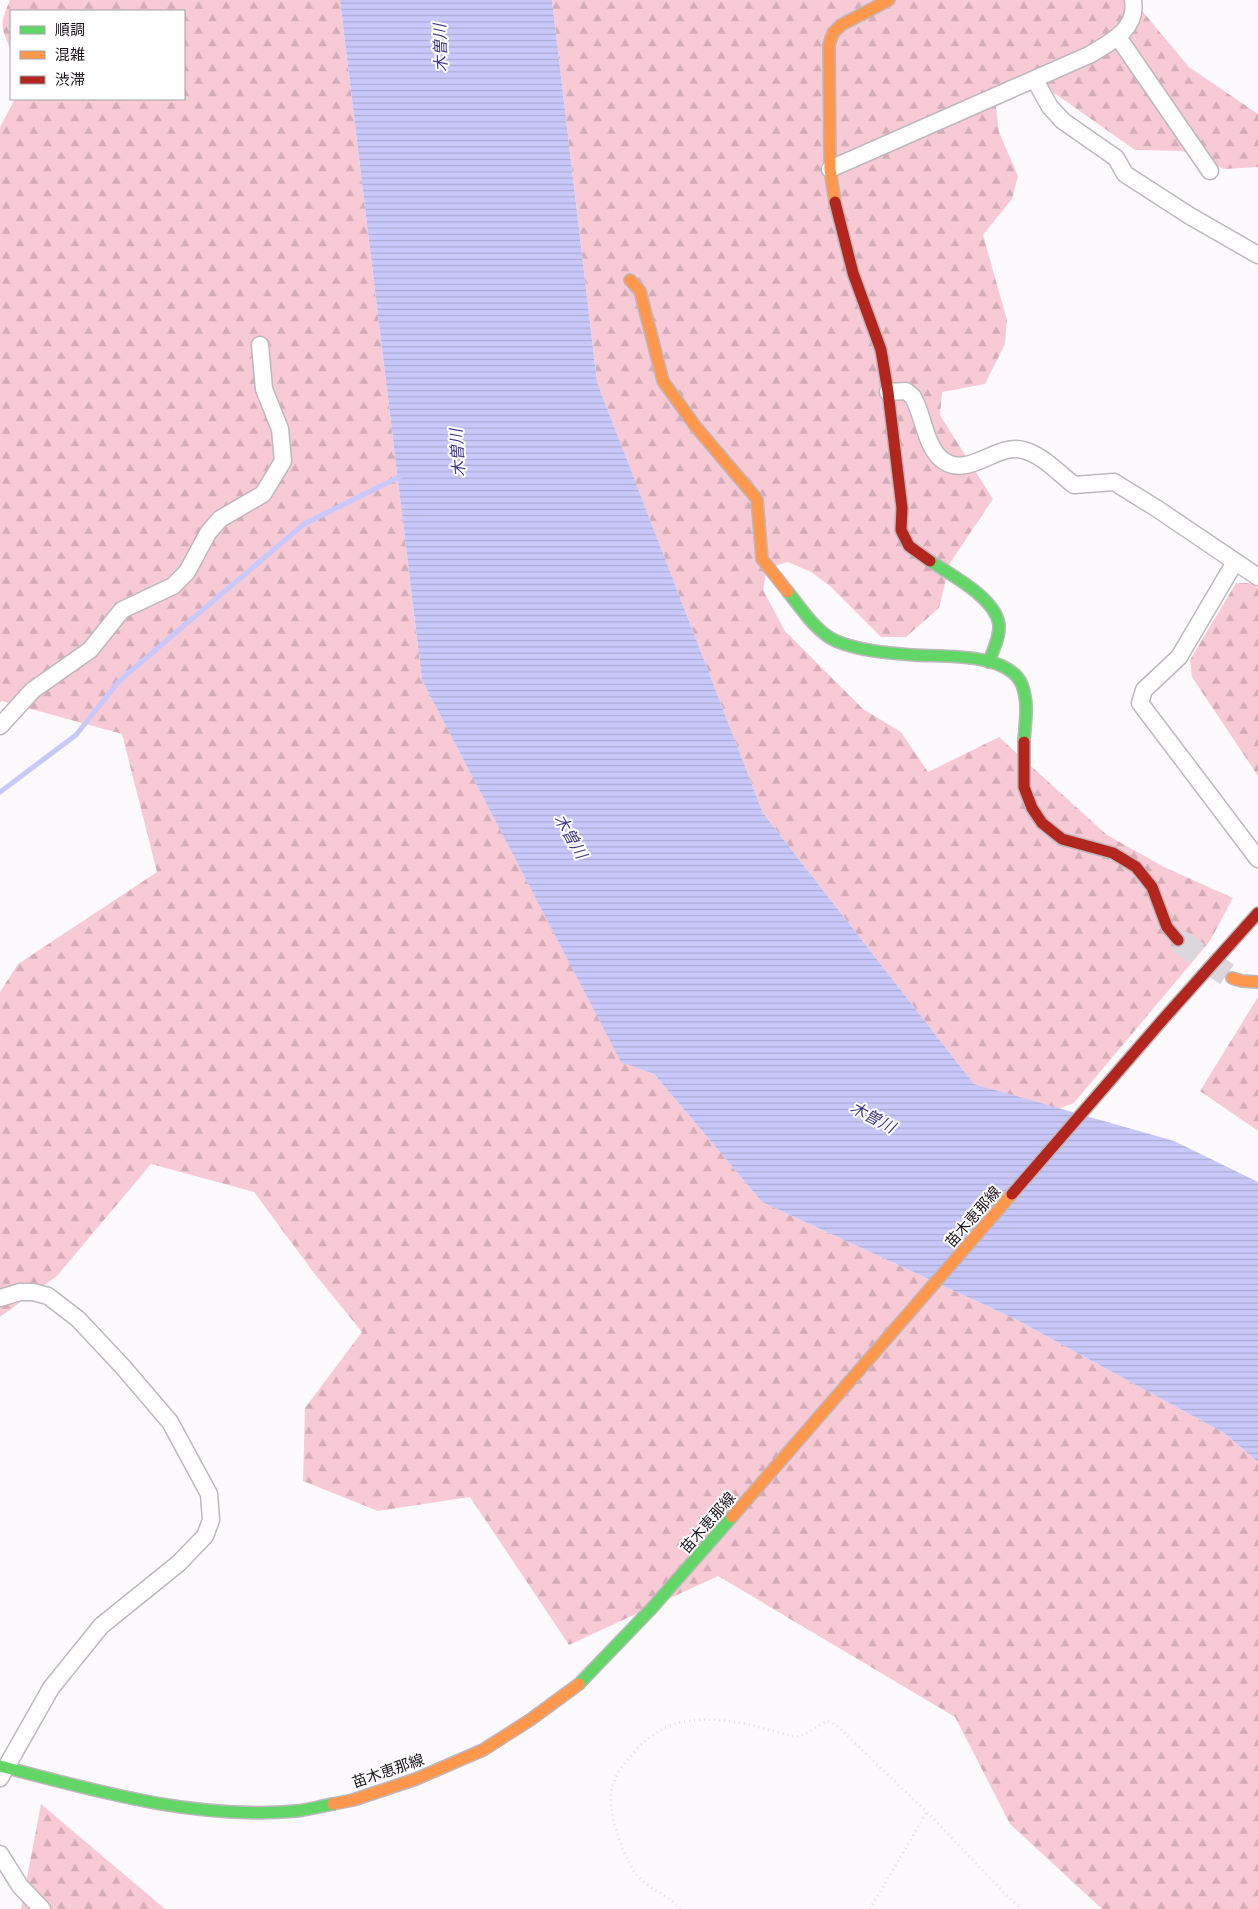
<svg xmlns="http://www.w3.org/2000/svg" width="1258" height="1909" viewBox="0 0 1258 1909" font-family="Literata,'Noto Sans JP',serif">
	<defs>
		<pattern id="forest-firs" width="22" height="20" patternUnits="userSpaceOnUse" patternTransform="scale(1.25)"><rect width="22" height="20" fill="#f8cad6"/><path d="M5 1l3.5 6h-7zM16 11l3.5 6h-7z" fill="#d4acb7"/></pattern>
		<pattern id="water-rules" width="6" height="5" patternUnits="userSpaceOnUse" patternTransform="scale(1.25)"><rect width="6" height="5" fill="#c8c8fa"/><path d="M0 2.5h6" fill="none" stroke="#ababd6"/></pattern>
	</defs>
	<rect width="100%" height="100%" fill="#fdfafe"/>
	<g fill="url(#forest-firs)">
		<path d="M 10,0 L 340,0 L 422,680 L 621,1061 L 654,1074 L 762,1202 L 1015,1319 L 1224,1433 L 1258,1462 L 1258,1909 L 1102,1909 L 1010,1824 L 955,1717 L 718,1576 L 569,1645 L 470,1497 L 378,1511 L 303,1481 L 305,1408 L 362,1332 L 314,1273 L 254,1192 L 151,1164 L 57,1276 L 0,1317 L 0,992 L 18,964 L 157,872 L 122,734 L 2,701 L 0,703 L 0,127 L 15,99 L 184,99 L 184,11 L 11,11 L 11,50 C 0,26 0,24 10,0 Z"/>
		<path d="M 552,0 L 1133,0 L 1189,67 L 1258,114 L 1258,167 L 1224,169 L 1182,151 L 1135,150 L 1057,95 L 1034,85 L 1009,87 L 996,107 L 999,132 L 1018,176 L 1012,199 L 983,235 L 1007,320 L 1005,344 L 985,384 L 942,392 L 940,415 L 993,499 L 950,563 L 939,608 L 906,637 L 881,637 L 830,586 L 811,572 L 788,562 L 767,568 L 763,590 L 785,631 L 863,709 L 901,732 L 928,772 L 999,737 L 1107,835 L 1164,867 L 1233,898 L 1210,941 L 1074,1103 L 1058,1109 L 974,1084 L 763,813 L 597,382 Z"/>
		<path d="M 1236,583 L 1251,583 L 1258,588 L 1258,776 L 1192,677 L 1190,660 Z"/>
		<path d="M 1258,997 L 1258,1131 L 1200,1091 Z"/>
		<path d="M 41,1804 L 165,1909 L 21,1909 Z"/>
	</g>
	<path fill="url(#water-rules)" d="M 340,0 L 552,0 L 597,382 L 763,813 L 974,1084 L 1174,1141 L 1258,1182 L 1258,1462 L 1224,1433 L 1015,1319 L 762,1202 L 654,1074 L 621,1062 L 422,680 Z"/>
	<g fill="none" stroke-linecap="round" stroke-linejoin="round">
		<path stroke="#c8c8fa" stroke-width="5" d="M 0,792 L 76,735 L 120,680 L 304,524 L 403,475"/>
		<path stroke="#dbd7dc" stroke-width="24" stroke-dasharray="24 12" stroke-linecap="butt" d="M 1178,940 L 1232,978"/>
		<g stroke="#bdb7be" stroke-width="19">
			<g id="street">
				<path d="M 1118,37 L 1210,171"/>
				<path d="M 1035,80 L 1050,107 L 1063,121 L 1116,158 L 1125,174 L 1190,216 L 1258,255"/>
				<path d="M 830,169 L 1089,55 C 1111,42 1138,29 1133,0"/>
				<path d="M 888,392 L 906,391 L 913,397 C 923,415 925,442 939,457 C 965,483 996,442 1023,450 C 1043,455 1058,473 1074,485 L 1114,482 L 1156,508 L 1258,577"/>
				<path d="M 1235,562 L 1179,657 L 1144,690 L 1140,703 L 1258,859"/>
				<path d="M 0,726 L 33,690 L 90,650 L 122,610 L 173,586 L 187,572 L 208,533 L 220,519 L 263,494 L 283,461 L 280,429 L 264,389 L 260,345"/>
				<path d="M 0,1298 L 20,1292 L 33,1292 L 48,1296 L 78,1319 L 123,1367 L 170,1422 L 209,1494 L 211,1520 L 205,1536 L 179,1563 L 101,1626 L 51,1688 L 0,1778"/>
				<path d="M 0,1854 L 20,1886 L 42,1909"/>
			</g>
		</g>
		<g stroke="#bdb7be" stroke-width="14">
			<g id="fast">
				<path d="M 930,561 C 951,575 996,598 999,625 C 1000,637 993,650 989,662"/>
				<path d="M 788,592 C 802,609 815,631 836,641 C 860,651 888,653 914,655 C 943,657 1009,652 1022,685 C 1029,703 1025,723 1024,742"/>
				<path d="M 579,1684 L 652,1608 L 732,1517"/>
				<path d="M 0,1766 C 96,1791 195,1820 296,1811 C 308,1810 321,1806 333,1804"/>
			</g>
		</g>
		<g stroke="#bdb7be" stroke-width="14">
			<g id="slow">
				<path d="M 835,202 L 830,169 L 829,45 L 833,33 L 841,25 L 889,0"/>
				<path d="M 630,280 L 640,291 L 663,381 L 696,427 L 757,499 L 762,559 L 788,592"/>
				<path d="M 1232,978 L 1242,981 L 1258,982"/>
				<path d="M 732,1517 L 1012,1194"/>
				<path d="M 333,1804 L 353,1800 L 416,1779 L 483,1750 L 530,1720 L 579,1684"/>
			</g>
		</g>
		<g stroke="#bdb7be" stroke-width="14">
			<g id="jam">
				<path d="M 835,202 L 853,273 L 881,350 L 888,392 L 902,508 L 901,530 L 909,546 L 930,561"/>
				<path d="M 1024,742 L 1024,787 L 1032,808 L 1042,823 L 1062,839 L 1113,853 L 1136,867 L 1152,887 L 1167,927 L 1178,940"/>
				<path d="M 1012,1194 L 1166,1016 L 1258,913"/>
			</g>
		</g>
		<g stroke="#e1e0e1" stroke-width="3" stroke-dasharray="1 4" stroke-linecap="butt">
			<path d="M 680,1909 C 666,1891 644,1890 632,1868 C 621,1848 605,1807 613,1784 C 618,1771 627,1760 636,1750 C 651,1734 666,1724 688,1721 C 725,1715 761,1728 796,1737 C 808,1735 817,1725 828,1721 L 836,1725 L 931,1816 L 1008,1897 L 1022,1909"/>
			<path d="M 870,1909 L 927,1812"/>
		</g>
		<use href="#street" stroke="#fffeff" stroke-width="16"/>
		<use href="#fast" stroke="#63d668" stroke-width="11"/>
		<use href="#slow" stroke="#ff974d" stroke-width="11"/>
		<use href="#jam" stroke="#b3261e" stroke-width="11"/>
	</g>
	<g text-anchor="middle" stroke-width="4" stroke-linejoin="round" paint-order="stroke">
		<g font-size="15" fill="#1b121b" stroke="#fff">
			<text transform="translate(973 1217) rotate(-49)" y="5">苗木恵那線</text>
			<text transform="translate(708 1523) rotate(-49)" y="5">苗木恵那線</text>
			<text transform="translate(388 1771) rotate(-19)" y="5">苗木恵那線</text>
		</g>
		<g font-size="16" font-style="italic" fill="#433c8d" stroke="#fff">
			<text transform="translate(440 48) rotate(-92)" y="6">木曽川</text>
			<text transform="translate(457 453) rotate(-94)" y="6">木曽川</text>
			<text transform="translate(571 836) rotate(60)" y="6">木曽川</text>
			<text transform="translate(873 1117) rotate(28)" y="6">木曽川</text>
		</g>
	</g>
	<rect x="10" y="10" width="175" height="90" fill="#ffffff" stroke="#a4a0a4"/>
	<rect x="20" y="26" width="25" height="8" fill="#63d668" stroke="#a4a0a4"/>
	<text x="55" y="35" font-size="15" fill="#1b121b">順調</text>
	<rect x="20" y="51" width="25" height="8" fill="#ff974d" stroke="#a4a0a4"/>
	<text x="55" y="60" font-size="15" fill="#1b121b">混雑</text>
	<rect x="20" y="76" width="25" height="8" fill="#b3261e" stroke="#a4a0a4"/>
	<text x="55" y="85" font-size="15" fill="#1b121b">渋滞</text>
</svg>
